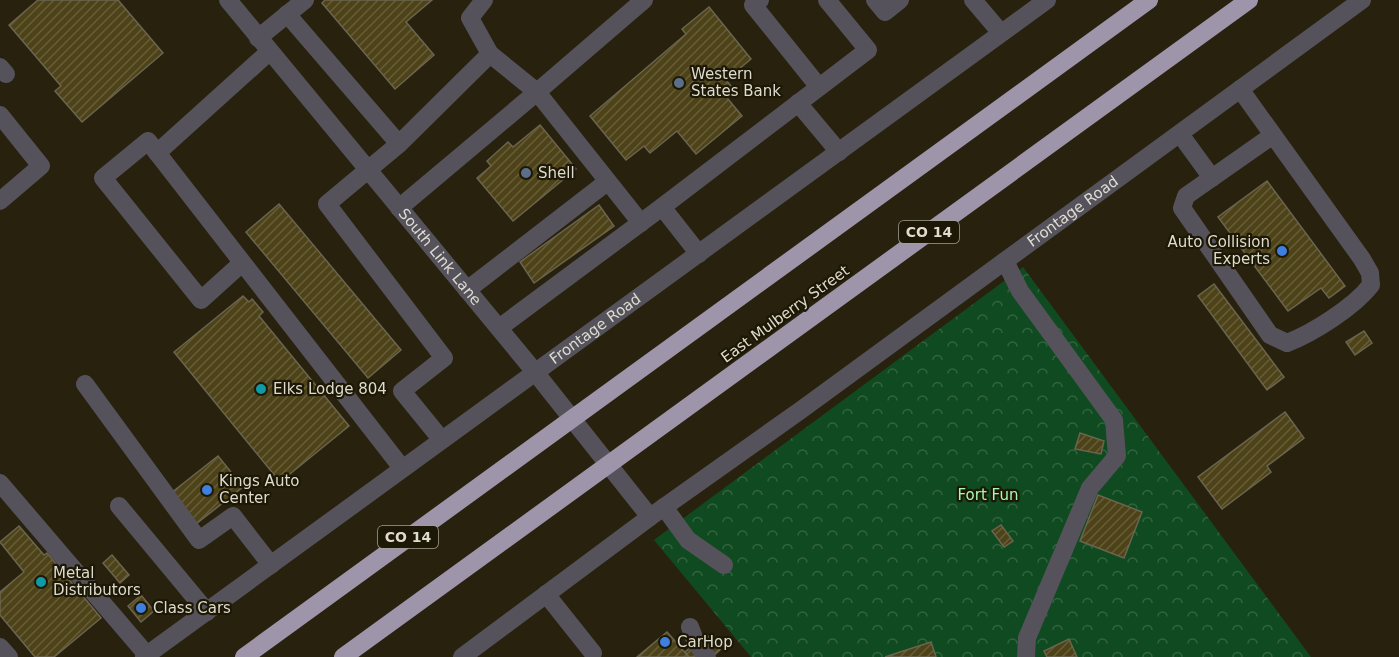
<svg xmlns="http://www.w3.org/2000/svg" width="1399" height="657" viewBox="0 0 1399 657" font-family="'DejaVu Sans',sans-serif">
	<defs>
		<pattern id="park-crowns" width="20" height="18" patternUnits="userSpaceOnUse" patternTransform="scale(1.5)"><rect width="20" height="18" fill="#104a20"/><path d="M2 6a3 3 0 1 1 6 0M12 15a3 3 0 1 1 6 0" fill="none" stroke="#32643f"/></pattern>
		<pattern id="building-hatch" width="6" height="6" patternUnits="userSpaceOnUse" patternTransform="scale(1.5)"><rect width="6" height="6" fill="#4d4218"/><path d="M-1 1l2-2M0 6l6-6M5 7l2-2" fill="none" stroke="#665d39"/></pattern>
	</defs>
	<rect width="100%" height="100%" fill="#27210e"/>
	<path fill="url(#park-crowns)" d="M 1023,267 L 1311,657 L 751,657 L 654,540 Z"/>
	<g fill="url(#building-hatch)" stroke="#6b654f" stroke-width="1.5">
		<path d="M 38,0 L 118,0 L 163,53 L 82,122 L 55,91 L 61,86 L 9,25 Z"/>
		<path d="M 325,0 L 432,0 L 406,22 L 434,55 L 395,89 L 322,3 Z"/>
		<path d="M 709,7 L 751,59 L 726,80 L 731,86 L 723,93 L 742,116 L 696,154 L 677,131 L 650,153 L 644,146 L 626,160 L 590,116 L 686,34 L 682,29 Z"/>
		<path d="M 540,125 L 576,169 L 513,221 L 477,178 L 491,166 L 487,161 L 508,142 L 513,147 Z"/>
		<path d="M 1267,181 L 1345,286 L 1329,298 L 1321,288 L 1288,311 L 1218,217 Z"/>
		<path d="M 279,204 L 401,350 L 368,378 L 246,232 Z"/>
		<path d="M 599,205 L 614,226 L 534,283 L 520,262 Z"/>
		<path d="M 1214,284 L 1284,377 L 1267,390 L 1198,296 Z"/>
		<path d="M 243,296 L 249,302 L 252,299 L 263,312 L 259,316 L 349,426 L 280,482 L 174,352 Z"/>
		<path d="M 1364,331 L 1372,343 L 1355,355 L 1346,342 Z"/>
		<path d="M 1285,412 L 1304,438 L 1267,466 L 1271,472 L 1222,509 L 1198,477 Z"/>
		<path d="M 1080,433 L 1104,441 L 1101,454 L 1075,449 Z"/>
		<path d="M 218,456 L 243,487 L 196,524 L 171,493 Z"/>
		<path d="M 1098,495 L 1142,512 L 1124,558 L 1080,541 Z"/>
		<path d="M 1001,525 L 1013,541 L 1004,547 L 992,531 Z"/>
		<path d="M 19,526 L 44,555 L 47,553 L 101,618 L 54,657 L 35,657 L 0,615 L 0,592 L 24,572 L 0,542 Z"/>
		<path d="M 112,555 L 129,575 L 120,583 L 103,563 Z"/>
		<path d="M 141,595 L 154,611 L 141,622 L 128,606 Z"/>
		<path d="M 667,632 L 689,657 L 637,657 Z"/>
		<path d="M 706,634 L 720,650 L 712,657 L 689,657 L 685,652 Z"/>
		<path d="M 1069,639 L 1077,657 L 1047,657 L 1044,651 Z"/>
		<path d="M 931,642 L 936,657 L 885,657 Z"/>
	</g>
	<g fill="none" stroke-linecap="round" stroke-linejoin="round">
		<g stroke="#55525b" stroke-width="18">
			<path id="s1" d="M 228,0 L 535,372 L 650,517"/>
			<path d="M 760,0 L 753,5 L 819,87"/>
			<path d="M 875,0 L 885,12 L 900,0"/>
			<path d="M 973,0 L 1001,33"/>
			<path d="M 287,14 L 399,144 L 490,54"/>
			<path d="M 258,38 L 305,0"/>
			<path d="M 0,67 L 6,74"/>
			<path d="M 1240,89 L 1362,259 L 1370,273 L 1371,285 C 1354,307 1313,333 1287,343 L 1270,335 L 1182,208 L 1186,196 L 1273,135"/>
			<path d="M 798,103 L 839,152"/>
			<path d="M 0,115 L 41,166 L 0,201"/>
			<path d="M 1180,134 L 1212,178"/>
			<path d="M 399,144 L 327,204 L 444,358 L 402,391 L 441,439"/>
			<path d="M 157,153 L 269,52"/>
			<path d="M 662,207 L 868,50 L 827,0"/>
			<path d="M 399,208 L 537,92 L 490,54 L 470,18 L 484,0"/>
			<path d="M 641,223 L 537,92 L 644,0"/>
			<path d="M 1005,261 L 1020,291 L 1114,420 L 1117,456 L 1090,488 L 1027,638 L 1026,657"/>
			<path d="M 242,263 L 201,300 L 103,178 L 148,141 L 402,468"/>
			<path d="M 467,290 L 607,182"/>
			<path d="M 499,328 L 662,207 L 699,254"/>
			<path d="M 85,384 L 199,540 L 233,516 L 271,565"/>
			<path d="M 0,483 L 147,655"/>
			<path d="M 119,506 L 207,612"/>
			<path d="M 664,507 L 688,540 L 724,565"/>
			<path d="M 546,594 L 593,653"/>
			<path d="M 690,627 L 696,643 L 707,657"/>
			<path d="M 0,647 L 9,657"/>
			<path id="s2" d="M 144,657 L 1047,0"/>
			<path id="s3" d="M 462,657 L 650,517 L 801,410 L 1362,0"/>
		</g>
		<g stroke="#9e95ab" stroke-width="18">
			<path d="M 244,657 L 1149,0"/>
			<path d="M 343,657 L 1249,0"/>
		</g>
	</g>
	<g fill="#5c6f8a" stroke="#1d1805" stroke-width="2">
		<circle cx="679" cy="83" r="6"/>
		<circle cx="526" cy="173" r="6"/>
	</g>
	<g fill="#3f7fe0" stroke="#1d1805" stroke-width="2">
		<circle cx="1282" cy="251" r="6"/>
		<circle cx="207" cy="490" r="6"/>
		<circle cx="141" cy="608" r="6"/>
		<circle cx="665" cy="642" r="6"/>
	</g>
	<g fill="#0f9aa8" stroke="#1d1805" stroke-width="2">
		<circle cx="261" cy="389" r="6"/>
		<circle cx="41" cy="582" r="6"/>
	</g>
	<g text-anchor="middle" stroke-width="4.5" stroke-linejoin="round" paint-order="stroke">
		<g fill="#1d1805" stroke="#a4a092" stroke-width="1.5">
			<rect x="899" y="221" width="60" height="22" rx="4.5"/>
			<rect x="378" y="526" width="60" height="22" rx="4.5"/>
		</g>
		<g font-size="14" font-weight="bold" fill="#dedbcf">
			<text x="929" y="237">CO 14</text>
			<text x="408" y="542">CO 14</text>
		</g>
		<g font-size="15" fill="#dedbcf" stroke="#1d1805" text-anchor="start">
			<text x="691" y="79">Western<tspan x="691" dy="17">States Bank</tspan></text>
			<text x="538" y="178">Shell</text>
			<text x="1270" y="247" text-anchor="end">Auto Collision<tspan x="1270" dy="17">Experts</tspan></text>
			<text x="273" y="394">Elks Lodge 804</text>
			<text x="219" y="486">Kings Auto<tspan x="219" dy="17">Center</tspan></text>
			<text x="53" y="578">Metal<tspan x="53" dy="17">Distributors</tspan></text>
			<text x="153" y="613">Class Cars</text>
			<text x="677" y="647">CarHop</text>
		</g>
		<g font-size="15" fill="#dedbcf" stroke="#1d1805">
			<text dy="5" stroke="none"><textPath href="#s3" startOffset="756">Frontage Road</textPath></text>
			<text dy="5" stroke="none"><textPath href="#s1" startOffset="333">South Link Lane</textPath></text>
			<text transform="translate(785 314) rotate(-36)" y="5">East Mulberry Street</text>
			<text dy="5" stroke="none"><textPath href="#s2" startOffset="558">Frontage Road</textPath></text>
		</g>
		<g font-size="15" fill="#a3fab1" stroke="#1d1805">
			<text x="988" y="500">Fort Fun</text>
		</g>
	</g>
</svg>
